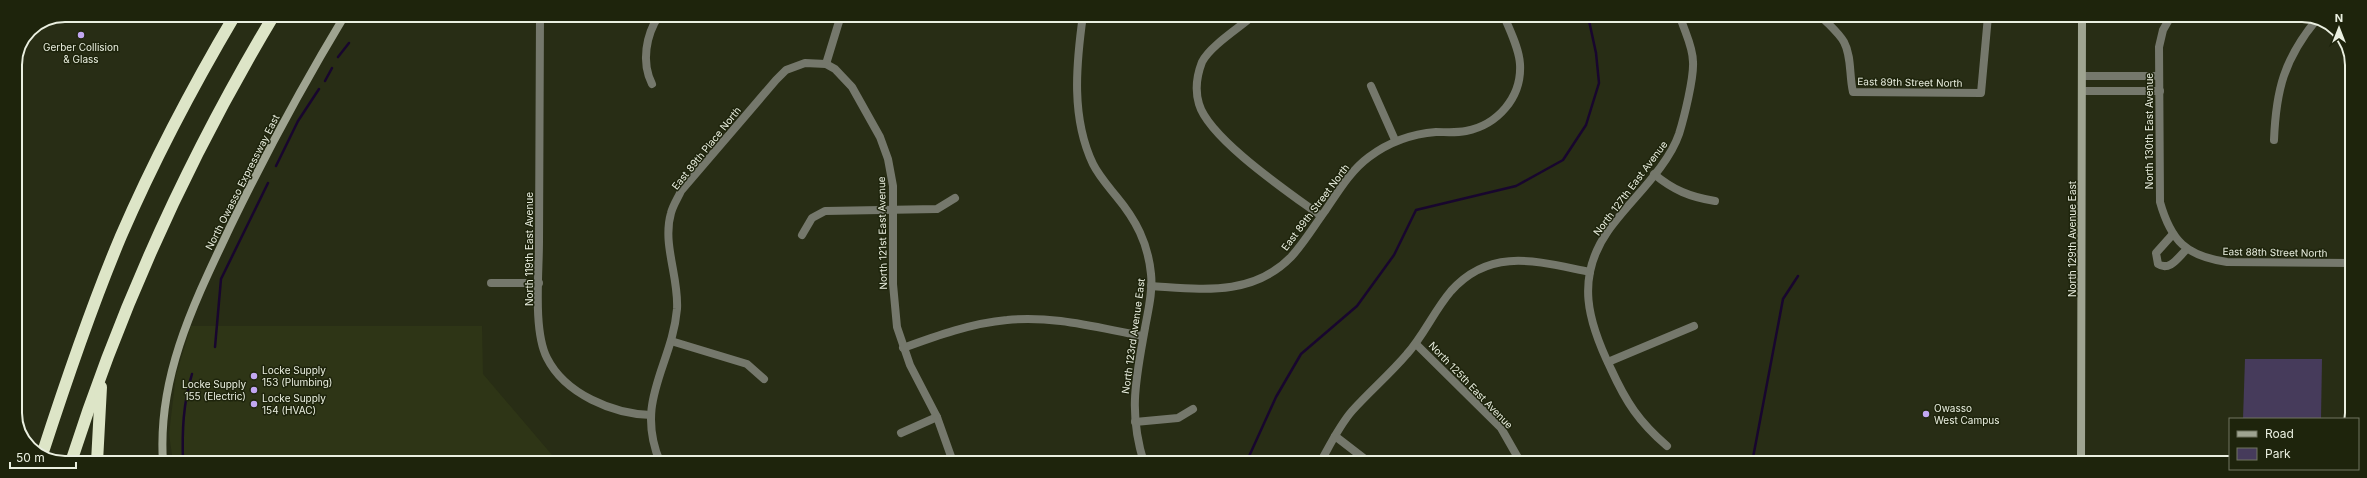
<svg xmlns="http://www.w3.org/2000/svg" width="2367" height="478" viewBox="0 0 2367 478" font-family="Inter,sans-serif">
	<rect width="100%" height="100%" fill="#282d15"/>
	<path fill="#2e3516" d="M 191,326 L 482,326 L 483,374 L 558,462 L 173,462 L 169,434 L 176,375 Z"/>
	<path fill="#463b5b" d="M 2245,359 L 2322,359 L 2321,419 L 2243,419 Z"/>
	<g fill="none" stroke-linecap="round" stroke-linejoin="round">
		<g stroke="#18062e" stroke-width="2.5">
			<path d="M 338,57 L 349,43"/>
			<path d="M 325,81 L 332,68"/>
			<path d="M 276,166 L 298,121 L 319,89"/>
			<path d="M 215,347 L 221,279 L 268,183"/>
			<path d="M 183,462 C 182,431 183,404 192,374"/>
			<path d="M 1246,463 L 1276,397 L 1301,354 L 1357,306 L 1394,255 L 1416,210 L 1516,186 L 1563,160 L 1586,125 L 1599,83 L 1596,53 L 1588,16"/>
			<path d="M 1752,463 L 1783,299 L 1798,276"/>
		</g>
		<g stroke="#75786c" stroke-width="8">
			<path d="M 540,15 C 540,91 539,166 539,242 C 539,273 533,331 547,358 C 565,394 613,414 651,415"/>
			<path d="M 1083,15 C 1076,65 1071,118 1093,164 C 1099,176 1108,186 1116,196 C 1136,220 1148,243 1151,274 C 1153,292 1148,311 1145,328 C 1136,379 1128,412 1144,463"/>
			<path d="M 1254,15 C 1239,28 1210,46 1202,62 C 1197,75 1195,91 1199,104 C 1209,139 1291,194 1321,216"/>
			<path d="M 1821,16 C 1828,24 1839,33 1844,42 C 1852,57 1849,76 1853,92 L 1981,93 L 1988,16"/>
			<path d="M 2171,16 L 2163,30 L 2159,47 L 2160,202 C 2171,241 2186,256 2227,262 L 2351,263"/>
			<path d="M 826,64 L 841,15"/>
			<path d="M 2082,76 L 2159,76"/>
			<path d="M 652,84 C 641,62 646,35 659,15"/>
			<path d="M 1371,86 L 1395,140"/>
			<path d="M 2082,91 L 2160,91"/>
			<path d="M 2274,140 C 2276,90 2284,59 2317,19"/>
			<path d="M 1654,174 C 1673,190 1690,197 1715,201"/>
			<path d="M 2173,234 L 2156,253 L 2158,264 C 2170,272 2179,256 2187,249"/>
			<path d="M 802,235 L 812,218 L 825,211 L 937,209 L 955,198"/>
			<path d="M 491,283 L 539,283"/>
			<path d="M 1151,286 C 1201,289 1252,297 1291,257 C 1304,243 1314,226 1325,211 C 1338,192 1350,171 1369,157 C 1389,142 1410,134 1436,132 C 1446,132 1456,133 1466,131 C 1497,125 1522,98 1520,64 C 1519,48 1510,31 1504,16"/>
			<path d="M 671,341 L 747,364 L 764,379"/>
			<path d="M 1416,344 L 1501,428 L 1521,463"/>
			<path d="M 903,348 C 936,336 972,323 1007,320 C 1053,315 1098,328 1143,336"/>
			<path d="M 1608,362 L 1694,326"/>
			<path d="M 1135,422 L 1178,418 L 1193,409"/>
			<path d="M 901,433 L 937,417"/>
			<path d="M 1335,436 L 1370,463"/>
			<path d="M 1667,446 C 1639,422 1626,402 1611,369 C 1588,322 1575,278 1608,231 C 1629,201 1667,169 1679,134 C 1684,118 1694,78 1693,62 C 1693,46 1684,31 1680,16"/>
			<path d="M 660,462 C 634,400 672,366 677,309 C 679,277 662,244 671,213 C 673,205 678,198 681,191 L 776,80 L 786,70 L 805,63 L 826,64 L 835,69 L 852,87 L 880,137 L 888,159 L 893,186 L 893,284 L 897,327 L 910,365 L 937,417 L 953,462"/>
			<path d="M 1320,463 C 1330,445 1339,426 1352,411 C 1370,391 1390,374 1407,354 C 1424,335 1434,311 1451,291 C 1491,246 1539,262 1590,272"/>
		</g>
		<g stroke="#9fa491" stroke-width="8">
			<path d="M 163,462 C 157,376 195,301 231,225 C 266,153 304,83 345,15"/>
			<path d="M 2081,463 L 2082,16"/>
		</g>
		<g stroke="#dde5c7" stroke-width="12">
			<path d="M 42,455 C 66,381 91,307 121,236 C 154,160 193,86 235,15"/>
			<path d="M 71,462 C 121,306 190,155 274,15"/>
			<path d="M 97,462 L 101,387"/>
		</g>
	</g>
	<g fill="#c2a7f2" stroke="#1e240c" stroke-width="1.5">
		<circle cx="81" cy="35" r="4"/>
		<circle cx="254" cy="376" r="4"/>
		<circle cx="254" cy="390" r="4"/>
		<circle cx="254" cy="404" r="4"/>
		<circle cx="1926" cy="414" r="4"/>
	</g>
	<g text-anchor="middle" stroke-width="3" stroke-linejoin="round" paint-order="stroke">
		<g font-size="10" fill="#eaefe0" stroke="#1e240c" text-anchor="start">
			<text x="81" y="51" text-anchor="middle">Gerber Collision<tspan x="81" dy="12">&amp; Glass</tspan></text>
			<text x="262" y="374">Locke Supply<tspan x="262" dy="12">153 (Plumbing)</tspan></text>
			<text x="246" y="388" text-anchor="end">Locke Supply<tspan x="246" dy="12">155 (Electric)</tspan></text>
			<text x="262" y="402">Locke Supply<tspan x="262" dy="12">154 (HVAC)</tspan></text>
			<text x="1934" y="412">Owasso<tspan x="1934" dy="12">West Campus</tspan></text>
		</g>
		<g font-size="10" fill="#eaefe0" stroke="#1e240c">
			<text transform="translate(1910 82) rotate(1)" y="4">East 89th Street North</text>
			<text transform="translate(2149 131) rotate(-90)" y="4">North 130th East Avenue</text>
			<text transform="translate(706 148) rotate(-51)" y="4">East 89th Place North</text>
			<text transform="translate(242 182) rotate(-63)" y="4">North Owasso Expressway East</text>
			<text transform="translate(1630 188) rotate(-53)" y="4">North 127th East Avenue</text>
			<text transform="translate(1315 207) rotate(-53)" y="4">East 89th Street North</text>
			<text transform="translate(882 233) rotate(-91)" y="4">North 121st East Avenue</text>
			<text transform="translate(2072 239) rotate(-90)" y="4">North 129th Avenue East</text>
			<text transform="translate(529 249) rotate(-90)" y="4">North 119th East Avenue</text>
			<text transform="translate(2275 252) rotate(1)" y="4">East 88th Street North</text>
			<text transform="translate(1133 336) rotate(-82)" y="4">North 123rd Avenue East</text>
			<text transform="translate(1471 385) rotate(46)" y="4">North 125th East Avenue</text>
		</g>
	</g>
	<path d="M0 0H2367V478H0ZM65 22H2302A43 43 0 0 1 2345 65V413A43 43 0 0 1 2302 456H65A43 43 0 0 1 22 413V65A43 43 0 0 1 65 22Z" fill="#1e240c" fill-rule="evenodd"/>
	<path fill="none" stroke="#eaefe0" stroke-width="2" d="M65 22H2302A43 43 0 0 1 2345 65V413A43 43 0 0 1 2302 456H65A43 43 0 0 1 22 413V65A43 43 0 0 1 65 22Z"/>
	<rect x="2229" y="418" width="130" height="52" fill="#1e240c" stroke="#707561"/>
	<rect x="2237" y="431" width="20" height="6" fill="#9fa491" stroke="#707561"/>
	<text x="2265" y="438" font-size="12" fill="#eaefe0">Road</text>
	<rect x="2237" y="448" width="20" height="12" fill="#463b5b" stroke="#707561"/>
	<text x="2265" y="458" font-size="12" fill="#eaefe0">Park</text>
	<g transform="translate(2339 28)" stroke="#1e240c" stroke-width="3" paint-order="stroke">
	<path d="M0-3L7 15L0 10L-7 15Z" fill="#eaefe0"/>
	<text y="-6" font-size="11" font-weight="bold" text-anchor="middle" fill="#eaefe0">N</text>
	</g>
	<path d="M10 462v6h66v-6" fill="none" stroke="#eaefe0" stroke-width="2"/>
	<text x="16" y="462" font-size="12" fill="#eaefe0" stroke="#1e240c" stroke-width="3" paint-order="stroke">50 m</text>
</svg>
